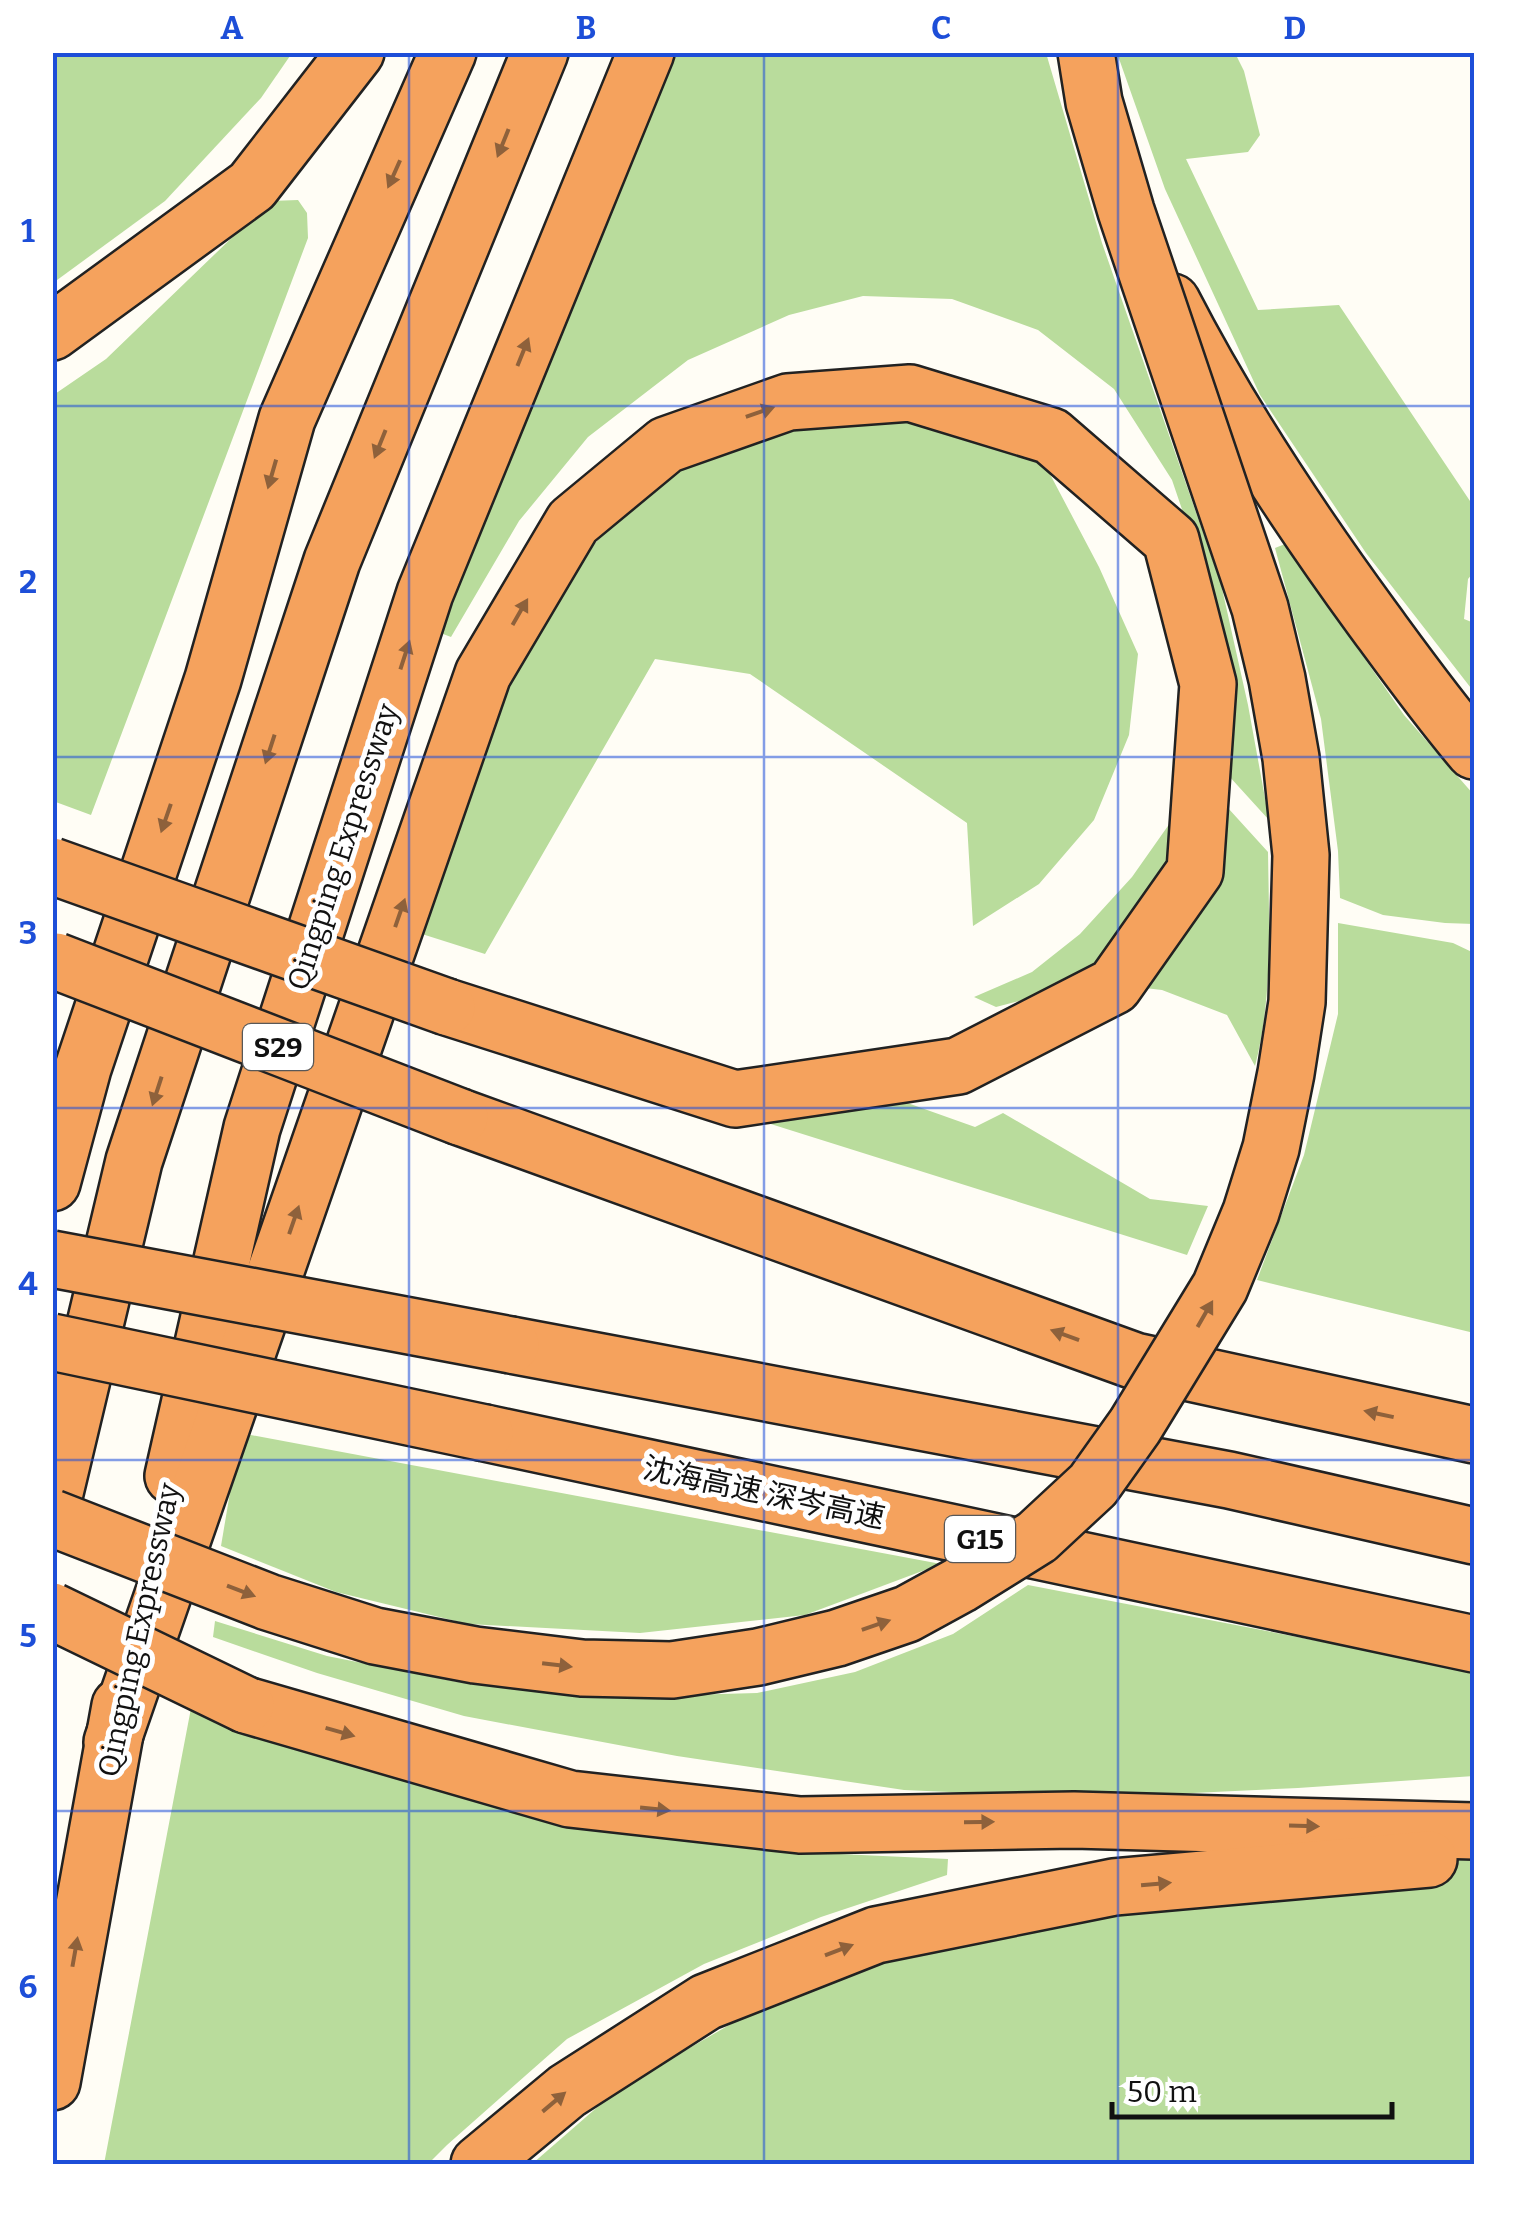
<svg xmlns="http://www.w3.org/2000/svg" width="1527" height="2217" viewBox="0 0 1527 2217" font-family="Bitter,'Noto Sans SC',serif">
	<rect width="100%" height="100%" fill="#fffdf5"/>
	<g fill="#b9dc9c">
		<path d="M 53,52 L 292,52 L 292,53 L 261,98 L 165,201 L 53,283 Z"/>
		<path d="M 638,53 L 1046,53 L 1102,243 L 1221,584 L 1248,705 L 1269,820 L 1198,742 L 1203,571 L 1172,480 L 1114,389 L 1038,330 L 952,299 L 863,296 L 789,315 L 688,360 L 588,437 L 519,521 L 451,637 L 430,629 Z"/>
		<path d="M 1117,53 L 1235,53 L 1244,71 L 1260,135 L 1248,152 L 1186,159 L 1258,310 L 1339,305 L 1474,507 L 1474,572 L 1468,579 L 1464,619 L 1474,623 L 1474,692 L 1366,553 L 1260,395 L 1165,189 Z"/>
		<path d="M 298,200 L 307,213 L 308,238 L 91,815 L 53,801 L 52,396 L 106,359 L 270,201 Z"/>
		<path d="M 879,366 L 936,371 L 981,384 L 1013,404 L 1099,567 L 1138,654 L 1129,735 L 1094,820 L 1039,884 L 973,926 L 967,823 L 750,674 L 655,659 L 485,954 L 403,928 L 493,684 L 563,577 L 660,475 L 821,377 Z"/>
		<path d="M 1285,544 L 1404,715 L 1474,795 L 1474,924 L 1445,923 L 1383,915 L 1340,898 L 1338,851 L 1321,719 L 1275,548 Z"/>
		<path d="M 1188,764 L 1268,852 C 1269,923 1273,997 1255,1066 L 1227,1015 L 1162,990 L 1093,982 L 996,1007 L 974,997 L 1032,972 L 1080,934 L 1132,877 L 1170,823 Z"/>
		<path d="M 1338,923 L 1453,943 L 1474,953 L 1474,1333 L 1257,1280 L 1304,1155 L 1338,1014 Z"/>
		<path d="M 885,1095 L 975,1127 L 1003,1113 L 1150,1199 L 1208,1206 L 1187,1255 L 755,1119 Z"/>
		<path d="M 240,1433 L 941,1564 L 805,1615 L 640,1633 L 468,1624 L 336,1592 L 221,1546 Z"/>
		<path d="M 1028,1585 L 1474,1671 L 1474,1776 L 1298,1788 L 1087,1798 L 904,1790 L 677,1756 L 464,1716 L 317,1673 L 213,1637 L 215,1621 L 327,1656 L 458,1682 L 615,1697 L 757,1693 L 855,1672 L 953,1634 Z"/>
		<path d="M 192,1703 L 602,1823 L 796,1852 L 948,1859 L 947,1875 L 821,1917 L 704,1964 L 567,2039 L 447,2145 L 428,2164 L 104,2164 Z"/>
		<path d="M 1474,1846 L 1474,2164 L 532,2164 L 617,2090 L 812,1977 L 1048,1911 Z"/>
	</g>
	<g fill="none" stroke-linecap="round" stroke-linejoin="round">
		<g stroke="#222" stroke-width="60">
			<g id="motorway">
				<path d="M 1172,302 C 1229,413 1299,518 1372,618 C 1405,663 1438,709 1474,751"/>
				<path d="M 52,332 L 252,186 L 356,52"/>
				<path d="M 460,1117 L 1135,1361 L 1474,1435"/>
				<path d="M 52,1183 L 83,1068 L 213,679 L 287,419 L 448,52"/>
				<path d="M 511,1345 L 1229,1480 L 1474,1536"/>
				<path d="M 485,1433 L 1474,1644"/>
				<path d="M 173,1476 L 252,1128 L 425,593 L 646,52"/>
				<path d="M 52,1505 L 134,1161 L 332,561 L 540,52"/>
				<path d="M 246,1705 L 570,1799 L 800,1825 L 1074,1820 L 1474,1831"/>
				<path d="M 112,1742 L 483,674 L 573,522 L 666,445 L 788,402 L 910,393 L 1051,436 L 1171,540 L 1208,684 L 1195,871 L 1114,986 L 958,1066 L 735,1099 L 447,1007"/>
				<path d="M 52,2082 L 120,1706"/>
				<path d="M 479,2164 L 567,2091 L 706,2002 L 876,1935 L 1114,1887 L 1429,1859"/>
			</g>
		</g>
		<use href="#motorway" stroke="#f5a25d" stroke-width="55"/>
		<g stroke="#222" stroke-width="60" stroke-linecap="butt">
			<g id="motorway-bridge">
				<path d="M 52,866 L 447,1007"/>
				<path d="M 56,961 L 460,1117"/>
				<path d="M 52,1259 L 511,1345"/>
				<path d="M 52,1342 L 485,1433"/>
				<path d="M 52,1518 L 268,1602 L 375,1636 L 475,1655 L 582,1668 L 672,1670 L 758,1657 L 837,1638 L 907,1614 L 960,1585 L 1037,1537 L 1093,1485 L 1135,1426 L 1220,1287 L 1251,1212 L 1271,1148 L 1286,1073 L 1297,1002 L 1301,855 L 1291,758 L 1277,679 L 1260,608 L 1126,211 L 1094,102 L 1086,52"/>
				<path d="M 52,1611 L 246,1705"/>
			</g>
		</g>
		<use href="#motorway-bridge" stroke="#f5a25d" stroke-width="55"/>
	</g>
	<defs><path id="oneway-solid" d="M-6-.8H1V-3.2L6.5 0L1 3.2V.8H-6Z" transform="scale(2.5)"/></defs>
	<g fill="#8e613b">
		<use href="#oneway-solid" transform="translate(503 143) rotate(112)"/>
		<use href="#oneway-solid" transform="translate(394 174) rotate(114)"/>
		<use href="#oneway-solid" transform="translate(523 352) rotate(-68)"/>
		<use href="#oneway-solid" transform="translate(760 412) rotate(-19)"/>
		<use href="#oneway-solid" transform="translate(380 444) rotate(112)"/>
		<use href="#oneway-solid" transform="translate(272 474) rotate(106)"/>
		<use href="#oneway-solid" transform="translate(520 612) rotate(-60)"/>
		<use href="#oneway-solid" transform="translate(405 655) rotate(-72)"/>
		<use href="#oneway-solid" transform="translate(270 749) rotate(108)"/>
		<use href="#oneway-solid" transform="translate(166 818) rotate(109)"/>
		<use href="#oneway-solid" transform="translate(400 913) rotate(-71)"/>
		<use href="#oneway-solid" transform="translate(157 1091) rotate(108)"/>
		<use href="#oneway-solid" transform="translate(294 1220) rotate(-71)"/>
		<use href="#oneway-solid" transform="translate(1205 1314) rotate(-60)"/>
		<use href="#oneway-solid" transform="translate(1065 1335) rotate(-160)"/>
		<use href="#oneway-solid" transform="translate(1379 1414) rotate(-168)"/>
		<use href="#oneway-solid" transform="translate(241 1591) rotate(21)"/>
		<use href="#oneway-solid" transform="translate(876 1625) rotate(-19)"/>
		<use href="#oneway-solid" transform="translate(557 1665) rotate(7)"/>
		<use href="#oneway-solid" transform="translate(340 1732) rotate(16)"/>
		<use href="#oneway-solid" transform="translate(655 1809) rotate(6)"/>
		<use href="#oneway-solid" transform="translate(979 1822) rotate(-1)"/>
		<use href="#oneway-solid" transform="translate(1304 1826) rotate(2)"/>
		<use href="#oneway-solid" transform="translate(1156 1884) rotate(-5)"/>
		<use href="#oneway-solid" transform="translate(839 1950) rotate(-21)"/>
		<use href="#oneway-solid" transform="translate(75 1952) rotate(-80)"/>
		<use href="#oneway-solid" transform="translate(554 2102) rotate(-40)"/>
	</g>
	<path fill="none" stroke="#1d4ed8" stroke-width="2.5" stroke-opacity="0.55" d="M 409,52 L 409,2164M 764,52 L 764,2164M 1118,52 L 1118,2164M 52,406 L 1474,406M 52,757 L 1474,757M 52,1108 L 1474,1108M 52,1460 L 1474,1460M 52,1811 L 1474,1811"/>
	<g text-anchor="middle" stroke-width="10" stroke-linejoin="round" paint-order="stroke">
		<g fill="#fff" stroke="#585858" stroke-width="2.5">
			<rect x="243" y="1024" width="70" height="46" rx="8"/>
			<rect x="945" y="1516" width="70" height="46" rx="8"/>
		</g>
		<g font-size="28" font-weight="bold" fill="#111">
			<text x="278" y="1057">S29</text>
			<text x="980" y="1549">G15</text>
		</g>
		<g font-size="30" fill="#111" stroke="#fff">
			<text transform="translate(343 847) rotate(-72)" y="10">Qingping Expressway</text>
			<text transform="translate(764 1493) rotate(12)" y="10">沈海高速 深岑高速</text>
			<text transform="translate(139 1630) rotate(-78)" y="10">Qingping Expressway</text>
		</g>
	</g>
	<rect width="1527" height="2217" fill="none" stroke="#ffffff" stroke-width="110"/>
	<path d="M1112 2102v15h280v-15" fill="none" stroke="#111111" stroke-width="5"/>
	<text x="1127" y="2102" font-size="30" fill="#111111" stroke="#ffffff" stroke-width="8" paint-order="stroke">50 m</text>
	<rect x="55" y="55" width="1417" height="2107" fill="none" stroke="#1d4ed8" stroke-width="4"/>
	<g font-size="32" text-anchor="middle" font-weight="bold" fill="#1d4ed8">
		<text x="232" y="39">A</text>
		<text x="586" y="39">B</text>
		<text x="941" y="39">C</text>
		<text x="1295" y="39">D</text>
		<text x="28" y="242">1</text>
		<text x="28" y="593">2</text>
		<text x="28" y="944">3</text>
		<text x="28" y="1295">4</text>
		<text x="28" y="1647">5</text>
		<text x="28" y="1998">6</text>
	</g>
</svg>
